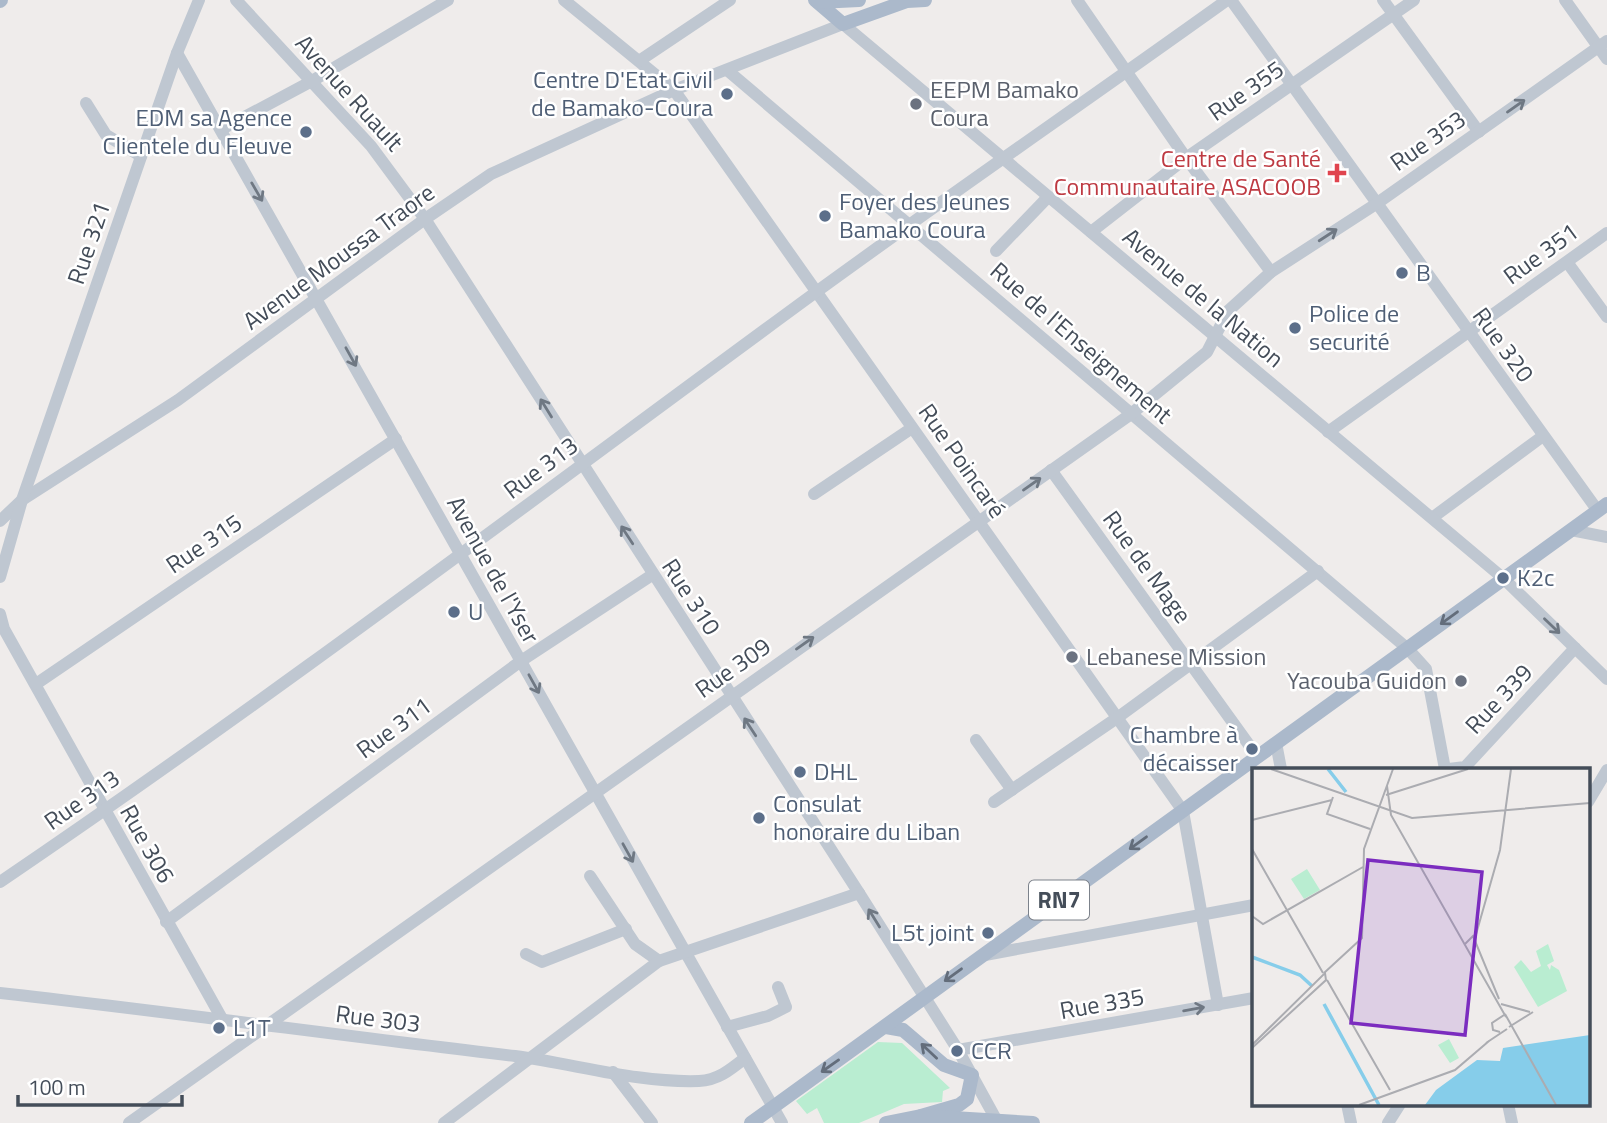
<svg xmlns="http://www.w3.org/2000/svg" width="1607" height="1123" viewBox="0 0 1607 1123" font-family="'Titillium Web',sans-serif">
	<rect width="100%" height="100%" fill="#efeceb"/>
	<path fill="#b9edd1" d="M 878,1042 L 902,1043 L 950,1088 L 943,1091 L 942,1102 L 904,1104 L 859,1123 L 824,1123 L 817,1108 L 807,1114 L 796,1101 Z"/>
	<g fill="none" stroke-linecap="round" stroke-linejoin="round">
		<g stroke="#bfc7d1" stroke-width="12">
			<path d="M 236,0 L 371,146 L 425,219 L 859,893 L 958,1050 L 998,1123"/>
			<path d="M 564,0 L 674,90 L 1183,811 L 1218,1005"/>
			<path d="M 1077,0 L 1186,158 L 1271,272"/>
			<path d="M 1231,0 L 1598,511"/>
			<path d="M 1383,0 L 1479,132"/>
			<path d="M 1565,0 L 1607,59"/>
			<path d="M 177,53 L 782,1123"/>
			<path d="M 639,61 L 730,0"/>
			<path d="M 727,70 L 1408,649 L 1426,669 L 1445,769"/>
			<path d="M 86,103 L 106,135 L 141,156"/>
			<path d="M 222,129 L 312,81 L 448,0"/>
			<path d="M 1091,232 L 1186,158 L 1414,0"/>
			<path d="M 996,251 L 1048,197"/>
			<path d="M 1567,262 L 1607,317"/>
			<path d="M 1328,432 L 1607,233"/>
			<path d="M 1051,470 L 1257,756"/>
			<path d="M 814,494 L 912,428"/>
			<path d="M 1432,518 L 1543,436"/>
			<path d="M 0,521 L 22,500 L 178,400 L 425,219 L 491,174 L 674,90 L 843,24 L 1503,578 L 1607,679"/>
			<path d="M 1571,530 L 1607,537"/>
			<path d="M 0,577 L 22,500 L 177,53 L 199,0"/>
			<path d="M 0,614 L 4,629 L 221,1017"/>
			<path d="M 36,684 L 396,439"/>
			<path d="M 976,740 L 1012,790"/>
			<path d="M 1276,743 L 1281,769"/>
			<path d="M 1449,769 L 1465,767 L 1575,648"/>
			<path d="M 994,802 L 1117,718 L 1318,571"/>
			<path d="M 1588,802 L 1607,770"/>
			<path d="M 590,876 L 635,944 L 659,961"/>
			<path d="M 0,882 C 277,694 543,492 812,295 C 949,195 1089,99 1227,0"/>
			<path d="M 166,922 L 521,661 L 652,575"/>
			<path d="M 526,954 L 542,962 L 626,929"/>
			<path d="M 985,955 L 1254,905"/>
			<path d="M 0,993 C 172,1012 343,1036 515,1056 C 576,1064 637,1083 699,1081 C 718,1080 730,1070 745,1058"/>
			<path d="M 727,1027 L 768,1016 L 786,1007 L 778,987"/>
			<path d="M 958,1050 L 1254,998"/>
			<path d="M 613,1072 L 652,1123"/>
			<path d="M 1347,1104 L 1351,1123"/>
			<path d="M 1508,1104 L 1512,1123"/>
			<path d="M 129,1123 L 1131,414 L 1207,352 L 1228,311 L 1271,272 L 1376,204 L 1607,41"/>
			<path d="M 444,1123 L 659,961 L 859,893"/>
			<path d="M 1388,1123 L 1400,1104"/>
		</g>
		<g stroke="#abb9cb" stroke-width="14">
			<path d="M 815,0 L 843,24 L 907,1 L 925,0"/>
			<path d="M 0,1 L 1,0"/>
			<path d="M 818,2 L 859,0"/>
			<path d="M 886,1027 L 903,1030 L 944,1065 L 972,1075 L 967,1099 L 959,1105 L 921,1116"/>
			<path d="M 751,1123 L 1607,504"/>
			<path d="M 886,1123 L 921,1116 L 1033,1123"/>
		</g>
	</g>
	<defs><path id="oneway-shaft" d="M-6 0H5M1.5-3L5.5 0L1.5 3" fill="none" stroke-width="1.6" stroke-linecap="round" stroke-linejoin="round" transform="scale(1.75)"/></defs>
	<g stroke="#6f7883">
		<use href="#oneway-shaft" transform="translate(1516 106) rotate(-35)"/>
		<use href="#oneway-shaft" transform="translate(257 192) rotate(60)"/>
		<use href="#oneway-shaft" transform="translate(1328 235) rotate(-33)"/>
		<use href="#oneway-shaft" transform="translate(351 357) rotate(61)"/>
		<use href="#oneway-shaft" transform="translate(546 408) rotate(-122)"/>
		<use href="#oneway-shaft" transform="translate(1032 484) rotate(-35)"/>
		<use href="#oneway-shaft" transform="translate(627 535) rotate(-123)"/>
		<use href="#oneway-shaft" transform="translate(1552 626) rotate(44)"/>
		<use href="#oneway-shaft" transform="translate(805 643) rotate(-35)"/>
		<use href="#oneway-shaft" transform="translate(534 684) rotate(61)"/>
		<use href="#oneway-shaft" transform="translate(750 727) rotate(-123)"/>
		<use href="#oneway-shaft" transform="translate(628 853) rotate(61)"/>
		<use href="#oneway-shaft" transform="translate(874 918) rotate(-122)"/>
		<use href="#oneway-shaft" transform="translate(1194 1009) rotate(-10)"/>
	</g>
	<g stroke="#636d7b">
		<use href="#oneway-shaft" transform="translate(1449 618) rotate(144)"/>
		<use href="#oneway-shaft" transform="translate(1138 843) rotate(144)"/>
		<use href="#oneway-shaft" transform="translate(953 975) rotate(144)"/>
		<use href="#oneway-shaft" transform="translate(929 1051) rotate(-137)"/>
		<use href="#oneway-shaft" transform="translate(830 1066) rotate(145)"/>
	</g>
	<g fill="#5c6f8a" stroke="#fff" stroke-width="2.5">
		<circle cx="727" cy="94" r="7"/>
		<circle cx="306" cy="132" r="7"/>
		<circle cx="825" cy="216" r="7"/>
		<circle cx="1402" cy="273" r="7"/>
		<circle cx="1295" cy="328" r="7"/>
		<circle cx="1503" cy="578" r="7"/>
		<circle cx="454" cy="612" r="7"/>
		<circle cx="1252" cy="749" r="7"/>
		<circle cx="800" cy="772" r="7"/>
		<circle cx="759" cy="818" r="7"/>
		<circle cx="988" cy="933" r="7"/>
		<circle cx="219" cy="1028" r="7"/>
		<circle cx="957" cy="1051" r="7"/>
	</g>
	<g fill="#6b7280" stroke="#fff" stroke-width="2.5">
		<circle cx="916" cy="104" r="7"/>
		<circle cx="1072" cy="657" r="7"/>
		<circle cx="1461" cy="681" r="7"/>
	</g>
	<path fill="#e0444e" stroke="#fff" stroke-width="2.5" d="M1333.5 162.5h7v7h7v7h-7v7h-7v-7h-7v-7h7z"/>
	<g text-anchor="middle" stroke-width="5" stroke-linejoin="round" paint-order="stroke">
		<rect fill="#fff" stroke="#7c828b" stroke-width="2" x="1029" y="880.5" width="60" height="39" rx="5"/>
		<g font-size="23" font-weight="bold" fill="#444d59">
			<text x="1059" y="908">RN7</text>
		</g>
		<g font-size="24" fill="#4e5e75" stroke="#fff" text-anchor="start">
			<text x="713" y="88" text-anchor="end">Centre D'Etat Civil<tspan x="713" dy="28">de Bamako-Coura</tspan></text>
			<text x="292" y="126" text-anchor="end">EDM sa Agence<tspan x="292" dy="28">Clientele du Fleuve</tspan></text>
			<text x="839" y="210">Foyer des Jeunes<tspan x="839" dy="28">Bamako Coura</tspan></text>
			<text x="1416" y="281">B</text>
			<text x="1309" y="322">Police de<tspan x="1309" dy="28">securité</tspan></text>
			<text x="1517" y="586">K2c</text>
			<text x="468" y="620">U</text>
			<text x="1238" y="743" text-anchor="end">Chambre à<tspan x="1238" dy="28">décaisser</tspan></text>
			<text x="814" y="780">DHL</text>
			<text x="773" y="812">Consulat<tspan x="773" dy="28">honoraire du Liban</tspan></text>
			<text x="974" y="941" text-anchor="end">L5t joint</text>
			<text x="233" y="1036">L1T</text>
			<text x="971" y="1059">CCR</text>
		</g>
		<g font-size="24" fill="#5b616d" stroke="#fff" text-anchor="start">
			<text x="930" y="98">EEPM Bamako<tspan x="930" dy="28">Coura</tspan></text>
			<text x="1086" y="665">Lebanese Mission</text>
			<text x="1447" y="689" text-anchor="end">Yacouba Guidon</text>
		</g>
		<g font-size="24" fill="#444d59" stroke="#fff">
			<text transform="translate(1246 91) rotate(-35)" y="8">Rue 355</text>
			<text transform="translate(349 93) rotate(48)" y="8">Avenue Ruault</text>
			<text transform="translate(1428 141) rotate(-35)" y="8">Rue 353</text>
			<text transform="translate(89 243) rotate(-71)" y="8">Rue 321</text>
			<text transform="translate(1541 254) rotate(-36)" y="8">Rue 351</text>
			<text transform="translate(339 257) rotate(-36)" y="8">Avenue Moussa Traore</text>
			<text transform="translate(1203 298) rotate(40)" y="8">Avenue de la Nation</text>
			<text transform="translate(1081 343) rotate(41)" y="8">Rue de l'Enseignement</text>
			<text transform="translate(1503 345) rotate(54)" y="8">Rue 320</text>
			<text transform="translate(962 461) rotate(55)" y="8">Rue Poincaré</text>
			<text transform="translate(541 468) rotate(-37)" y="8">Rue 313</text>
			<text transform="translate(204 544) rotate(-34)" y="8">Rue 315</text>
			<text transform="translate(1147 567) rotate(54)" y="8">Rue de Mage</text>
			<text transform="translate(493 570) rotate(61)" y="8">Avenue de l'Yser</text>
			<text transform="translate(691 597) rotate(57)" y="8">Rue 310</text>
			<text transform="translate(733 668) rotate(-35)" y="8">Rue 309</text>
			<text transform="translate(1499 699) rotate(-47)" y="8">Rue 339</text>
			<text transform="translate(394 728) rotate(-36)" y="8">Rue 311</text>
			<text transform="translate(82 800) rotate(-35)" y="8">Rue 313</text>
			<text transform="translate(147 844) rotate(61)" y="8">Rue 306</text>
			<text transform="translate(1102 1004) rotate(-10)" y="8">Rue 335</text>
			<text transform="translate(378 1019) rotate(7)" y="8">Rue 303</text>
		</g>
		<g font-size="24" fill="#be3a42" stroke="#fff" text-anchor="end">
			<text x="1321" y="167">Centre de Santé<tspan x="1321" dy="28">Communautaire ASACOOB</tspan></text>
		</g>
	</g>
	<g transform="translate(1252 768)">
		<rect width="338" height="338" fill="#efeceb"/>
		<path d="M 55,101 L 68,122 L 52,131 L 39,111 ZM 296,176 L 302,193 L 295,197 L 298,202 L 299,197 L 307,202 L 315,223 L 286,239 L 262,199 L 269,192 L 279,204 L 289,198 L 284,183 ZM 197,271 L 207,290 L 198,295 L 186,277 Z" fill="#b9edd1"/>
		<path d="M 338,267 L 338,337 L 173,337 L 184,322 L 225,292 L 248,293 L 251,280 Z" fill="#86cdea"/>
		<path fill="none" stroke="#86cdea" stroke-width="3.5" d="M 76,1 L 94,24M 0,189 L 48,207 L 60,218M 72,236 L 127,337"/>
		<path fill="none" stroke="#abacb1" stroke-width="2" d="M 19,1 L 160,50 L 338,35M 135,18 L 139,47 L 254,249M 134,27 L 216,1M 81,29 L 75,46 L 118,61M 0,52 L 80,32M 0,81 L 71,205M 0,148 L 11,156 L 111,99M 223,170 L 248,82 L 259,1M 213,176 L 221,168 L 247,231M 72,205 L 110,170 L 112,81 L 141,1M 75,212 L 138,322M 249,236 L 278,244M 253,246 L 304,337M 257,259 L 281,244M 248,264 L 241,262 L 240,255 L 252,247M 234,275 L 255,261M 0,277 L 73,205 L 74,212 L 0,280M 107,337 L 203,302 L 237,273"/>
		<path fill="#7b2cbf" fill-opacity="0.15" stroke="#7b2cbf" stroke-width="3.5" d="M 116,92 L 230,104 L 213,267 L 99,255 Z"/>
		<rect width="338" height="338" fill="none" stroke="#444d59" stroke-width="3.5"/>
	</g>
	<path d="M18 1095v10h164v-10" fill="none" stroke="#444d59" stroke-width="3.5"/>
	<text x="28" y="1095" font-size="21" fill="#444d59" stroke="#ffffff" stroke-width="5" paint-order="stroke">100 m</text>
</svg>
